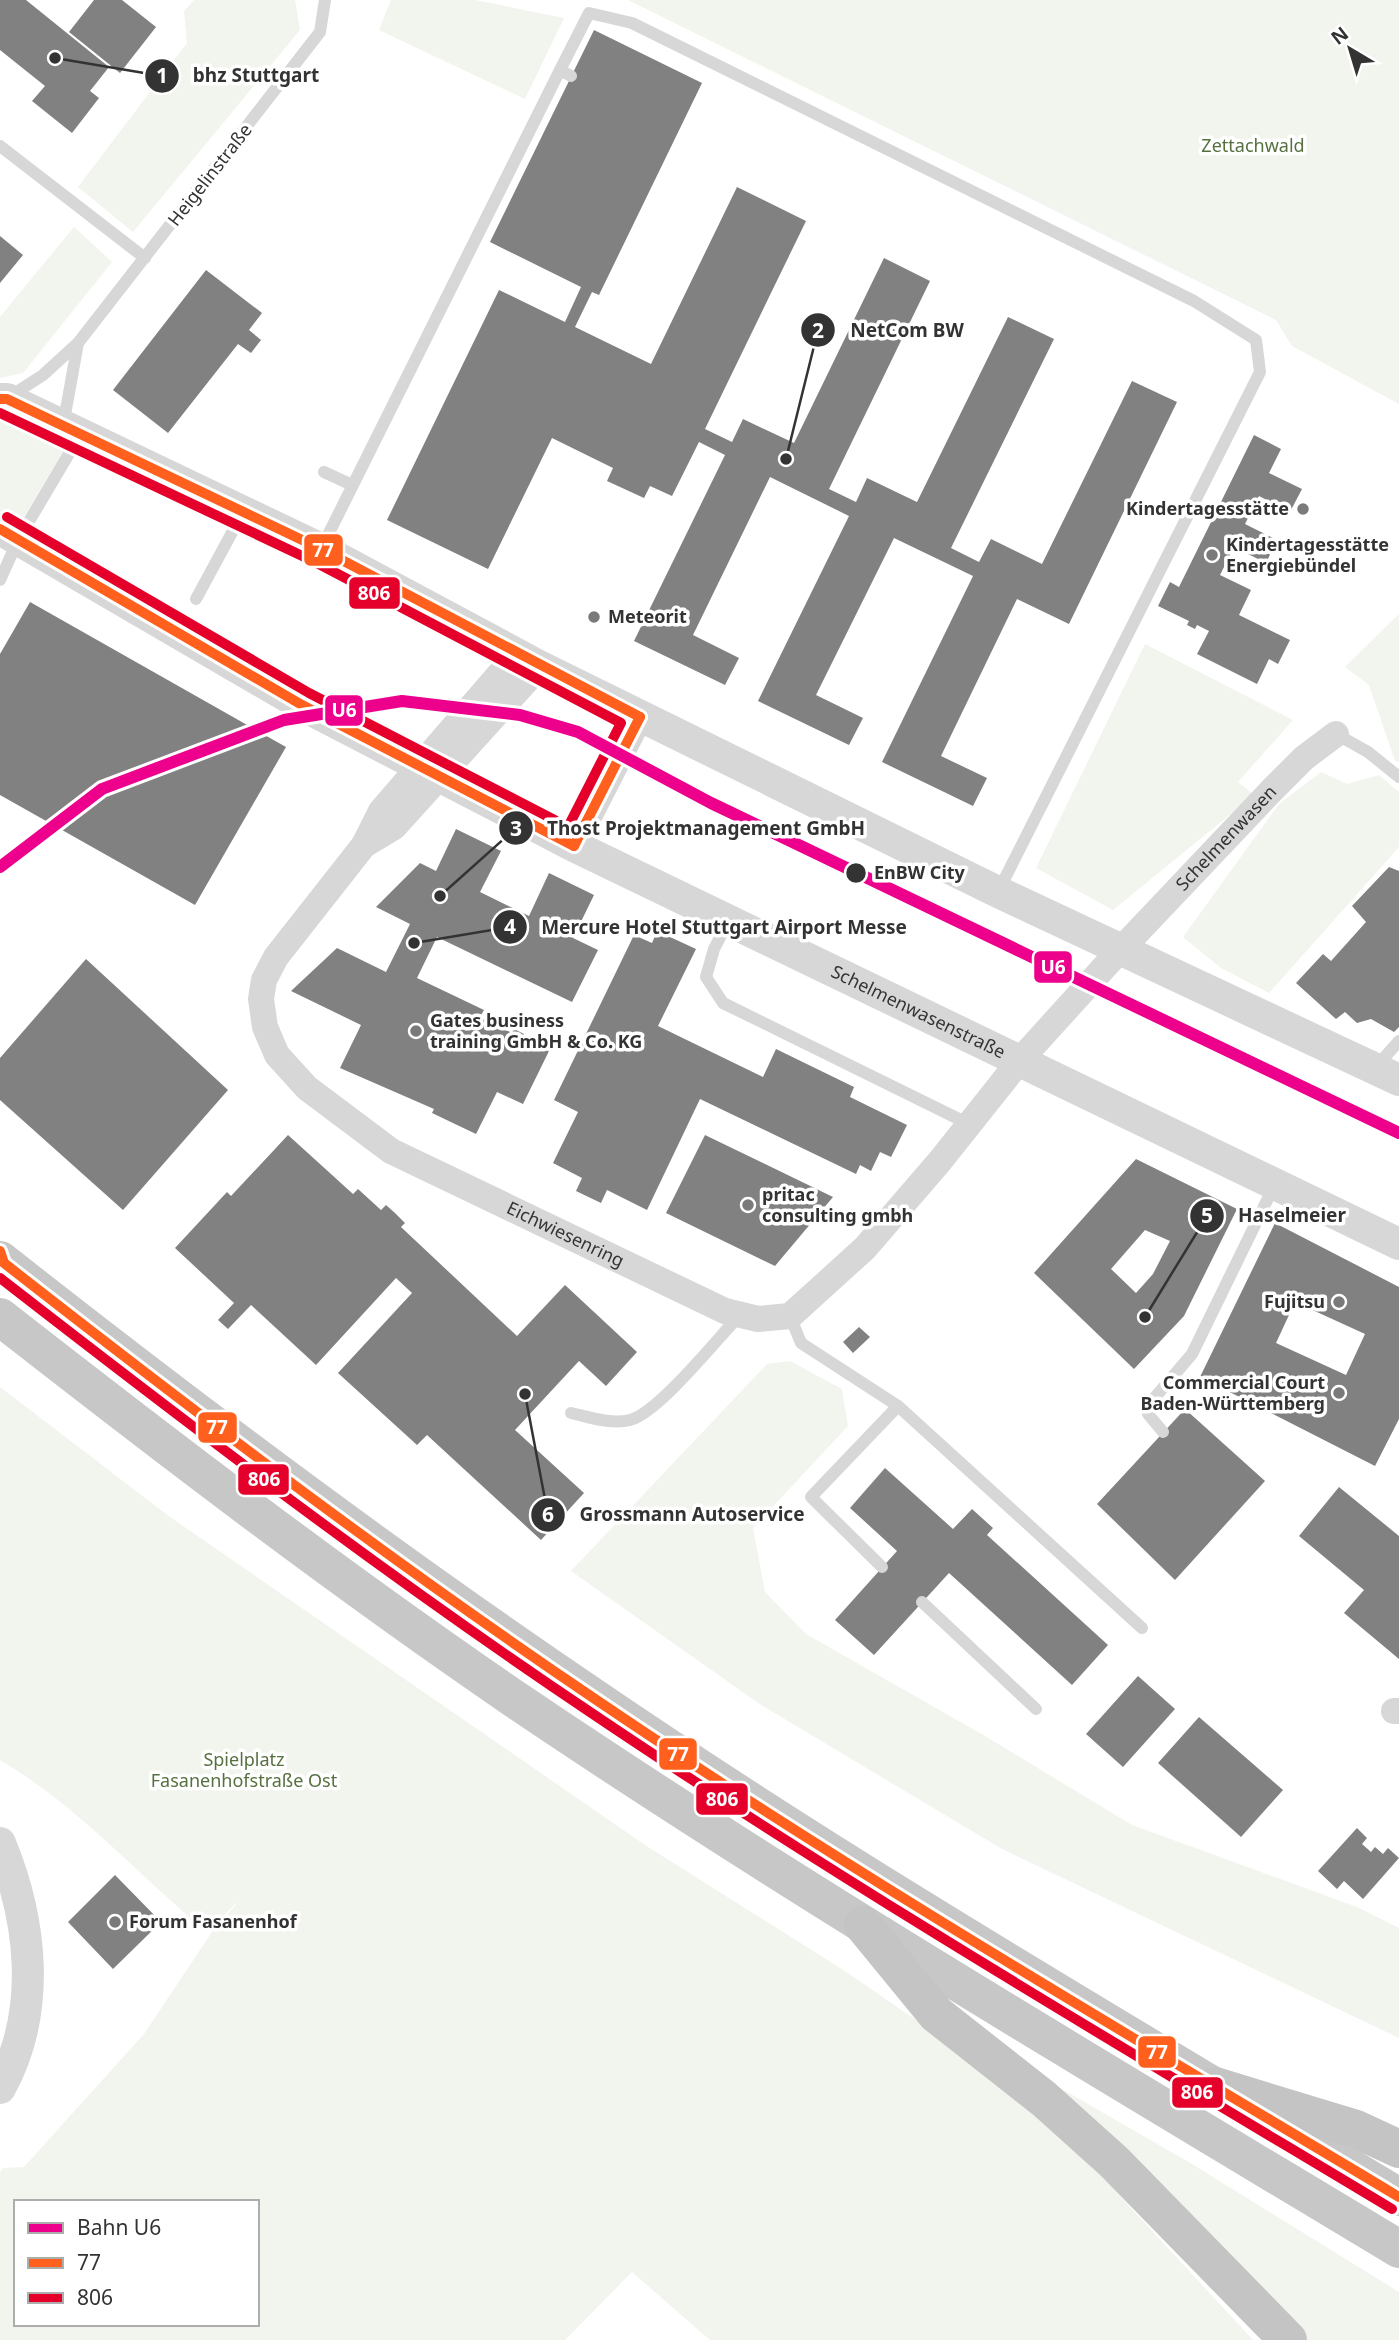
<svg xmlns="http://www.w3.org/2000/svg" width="1399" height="2340" viewBox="0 0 1399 2340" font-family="'Noto Sans',sans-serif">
	<rect width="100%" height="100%" fill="#fff"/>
	<g fill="#f1f5ed" fill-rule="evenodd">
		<path d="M 194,0 L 295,0 L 300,30 L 133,232 L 78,187 L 187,43 L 184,11 Z"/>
		<path d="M 391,0 L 475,0 L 564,18 L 525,99 L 379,30 Z"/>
		<path d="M 628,0 L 1399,0 L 1399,404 L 1292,346 L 1276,320 Z"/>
		<path d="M 74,227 L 112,262 L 23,373 L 0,378 L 0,317 Z"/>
		<path d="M 0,415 L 68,443 L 18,527 L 0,516 Z"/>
		<path d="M 1399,614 L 1399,762 L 1395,761 L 1369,685 L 1345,667 Z"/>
		<path d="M 1145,644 L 1293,720 L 1238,782 L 1254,795 L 1113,910 L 1036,868 Z"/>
		<path d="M 1321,772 L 1347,784 L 1379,775 L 1399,792 L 1399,847 L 1269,993 L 1221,968 L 1183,937 L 1279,804 Z"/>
		<path d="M 790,1361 L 842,1389 L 848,1426 L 753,1528 L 765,1592 L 806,1634 L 985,1736 L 1132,1825 L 1357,1907 L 1399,1928 L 1399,2038 L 1002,1849 L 761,1705 L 571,1571 L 767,1364 Z"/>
		<path d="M 0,1387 L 170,1517 L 648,1847 L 845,1971 L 955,2047 L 1070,2142 L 1253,2340 L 710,2340 L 632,2272 L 565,2340 L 0,2340 L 0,2172 L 3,2168 L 24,2167 L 144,2034 L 212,1932 L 240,1900 L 206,1931 C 138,1875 77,1805 0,1760 ZM 16,2202 L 257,2202 L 257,2324 L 16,2324 Z"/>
		<path d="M 1048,2081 L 1192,2164 L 1399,2292 L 1399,2340 L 1305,2340 Z"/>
	</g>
	<g fill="#818181" fill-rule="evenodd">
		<path d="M 0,0 L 26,0 L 109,67 L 90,91 L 99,98 L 72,133 L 32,101 L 45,86 L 0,50 Z"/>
		<path d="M 94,0 L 122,0 L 156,27 L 120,73 L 69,32 Z"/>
		<path d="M 594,30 L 702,83 L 599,295 L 592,292 L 575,327 L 651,364 L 737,187 L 806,221 L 705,429 L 732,442 L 743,419 L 794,443 L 884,258 L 930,281 L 829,489 L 856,502 L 867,478 L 917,502 L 1008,317 L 1054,339 L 951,548 L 979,562 L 991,539 L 1042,564 L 1132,381 L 1177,402 L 1069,624 L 1017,599 L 941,756 L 987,778 L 973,806 L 882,762 L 973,576 L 894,538 L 816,695 L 863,718 L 849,745 L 758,701 L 849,516 L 770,477 L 693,635 L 739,658 L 725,685 L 634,641 L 725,455 L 699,442 L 672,496 L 650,486 L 644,498 L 607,481 L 613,468 L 552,438 L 488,569 L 387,520 L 499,290 L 565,322 L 581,287 L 490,242 Z"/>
		<path d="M 0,236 L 23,255 L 0,283 Z"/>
		<path d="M 206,270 L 262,313 L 249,330 L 261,340 L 251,353 L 238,344 L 168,433 L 113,390 Z"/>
		<path d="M 1254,435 L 1281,449 L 1269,473 L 1302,489 L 1290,512 L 1259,496 L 1245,524 L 1277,540 L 1266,563 L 1234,547 L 1220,575 L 1251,590 L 1239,615 L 1290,640 L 1278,664 L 1269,659 L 1257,684 L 1197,654 L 1209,631 L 1197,625 L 1195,629 L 1187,625 L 1189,621 L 1158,606 L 1170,582 L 1179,587 Z"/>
		<path d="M 30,602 L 286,747 L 195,905 L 0,795 L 0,654 Z"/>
		<path d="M 456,829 L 501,851 L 480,892 L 529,916 L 549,873 L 594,895 L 573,938 L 598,950 L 572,1002 L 437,937 L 417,978 L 484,1010 L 480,1017 L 512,1033 L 514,1029 L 524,1034 L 522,1038 L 549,1051 L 523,1104 L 497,1092 L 476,1134 L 432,1113 L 434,1109 L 340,1068 L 361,1025 L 291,991 L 337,948 L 386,972 L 410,924 L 376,907 L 420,863 L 436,871 Z"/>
		<path d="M 1389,867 L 1399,871 L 1399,1027 L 1394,1032 L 1371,1019 L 1357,1023 L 1345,1012 L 1336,1019 L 1296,983 L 1323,954 L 1331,961 L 1366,922 L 1352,906 Z"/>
		<path d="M 657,931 L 696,949 L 658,1026 L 763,1077 L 776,1049 L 854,1087 L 850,1097 L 907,1125 L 891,1157 L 880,1152 L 871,1171 L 860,1165 L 856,1174 L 700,1099 L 647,1210 L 607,1190 L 601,1203 L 576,1191 L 582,1178 L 553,1163 L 578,1112 L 554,1100 L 634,935 L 652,943 Z"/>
		<path d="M 86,959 L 228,1090 L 123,1210 L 0,1100 L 0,1058 Z"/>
		<path d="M 288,1135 L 353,1194 L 358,1189 L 381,1210 L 386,1205 L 395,1213 L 405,1223 L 401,1227 L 517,1336 L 565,1285 L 637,1352 L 606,1386 L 579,1361 L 515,1430 L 584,1493 L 541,1540 L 427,1435 L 417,1445 L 338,1373 L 412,1293 L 396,1278 L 316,1365 L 251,1305 L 228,1329 L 218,1320 L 234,1303 L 175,1248 L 227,1192 L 231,1196 Z"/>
		<path d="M 705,1135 L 833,1197 L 775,1266 L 666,1213 Z"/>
		<path d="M 1136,1159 L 1237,1209 L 1184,1316 L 1134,1369 L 1034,1273 ZM 1145,1230 L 1170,1241 L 1153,1274 L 1136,1293 L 1111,1269 Z"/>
		<path d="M 1275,1223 L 1399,1287 L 1399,1419 L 1375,1466 L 1200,1377 ZM 1295,1302 L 1365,1334 L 1346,1375 L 1276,1343 Z"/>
		<path d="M 859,1327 L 870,1337 L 853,1353 L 843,1342 Z"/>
		<path d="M 1185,1409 L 1265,1481 L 1175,1580 L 1097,1504 Z"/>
		<path d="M 885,1468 L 953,1529 L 972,1509 L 993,1528 L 987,1535 L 1108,1645 L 1072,1685 L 949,1573 L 874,1655 L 835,1620 L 897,1551 L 850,1508 Z"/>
		<path d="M 1339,1487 L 1399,1536 L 1399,1659 L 1344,1613 L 1364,1590 L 1299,1536 Z"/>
		<path d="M 1138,1676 L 1175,1709 L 1123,1767 L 1086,1734 Z"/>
		<path d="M 1199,1717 L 1283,1790 L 1241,1837 L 1158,1763 Z"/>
		<path d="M 1357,1828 L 1367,1838 L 1362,1844 L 1371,1852 L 1375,1847 L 1383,1854 L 1388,1848 L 1399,1858 L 1363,1899 L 1344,1881 L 1337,1889 L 1318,1871 Z"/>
		<path d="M 115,1875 L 161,1922 L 113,1969 L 68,1922 Z"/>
	</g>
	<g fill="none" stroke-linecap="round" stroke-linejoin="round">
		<g stroke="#d7d7d7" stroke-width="12">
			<path d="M 560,70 L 589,13 L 632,23 L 1194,301 L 1256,340 L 1260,372 L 998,892"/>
			<path d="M 0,146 L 145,258"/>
			<path d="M 9,397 L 43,375 L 78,343 L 320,32 L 325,0"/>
			<path d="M 63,426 L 78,343"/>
			<path d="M 324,472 L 352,485"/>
			<path d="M 321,549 L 560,70 L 571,76"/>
			<path d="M 0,580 L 18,540 L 80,435"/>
			<path d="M 196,599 L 242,514"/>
			<path d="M 1336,734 L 1368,752 L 1399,777"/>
			<path d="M 729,920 L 714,949 L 706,977 L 723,1003 L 969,1124"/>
			<path d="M 1375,1068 L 1399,1041"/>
			<path d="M 790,1316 L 801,1343 L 898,1406 L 1142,1628"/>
			<path d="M 571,1413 C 589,1417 612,1425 630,1420 C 658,1413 717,1339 740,1315"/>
			<path d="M 1163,1432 L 1148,1414 L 1151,1402 L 1192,1354 L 1275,1184"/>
			<path d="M 882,1567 L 811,1497 L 898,1406"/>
			<path d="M 922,1602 L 1036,1709"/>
		</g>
		<g stroke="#d7d7d7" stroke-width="26">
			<path id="s1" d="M 517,654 L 381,811 L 364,845 L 276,957 L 264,980 L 261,999 L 265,1027 L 277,1055 L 307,1088 L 391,1151 L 725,1311 L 758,1319 L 790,1316 L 865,1248 L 940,1161 L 1021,1059 L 1109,962 L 1273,789 L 1304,758 L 1336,734"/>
			<path d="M 364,845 L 394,827 L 528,679 L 537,665"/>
			<path d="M 574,846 L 640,717"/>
			<path d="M 1394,1711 L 1399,1711"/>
		</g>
		<g stroke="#d7d7d7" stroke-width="32">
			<path d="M 0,399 L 7,399 L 321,549 L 537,665 L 998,892 L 1399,1080"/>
			<path id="s2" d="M 0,529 L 302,705 L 574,846 L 1399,1244"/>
			<path d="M 0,1843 C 32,1921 42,2012 0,2088"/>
		</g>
		<g stroke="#c7c7c7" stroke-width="38">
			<path d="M 0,1260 C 193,1412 389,1559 593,1697 C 854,1875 1128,2034 1399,2197"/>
			<path d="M 0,1317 C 169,1449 339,1579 516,1700 C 803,1894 1102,2070 1399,2249"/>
		</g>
		<g stroke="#c4c4c4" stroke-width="38">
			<path d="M 863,1925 L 936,2014 L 1044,2099 L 1114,2162 L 1288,2340"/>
			<path d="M 1215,2086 L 1356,2129 L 1399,2149"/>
		</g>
		<g stroke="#fff" stroke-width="16">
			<g id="bus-1">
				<path d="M 0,399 L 7,399 L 321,549 L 640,717"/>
				<path d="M 0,529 L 302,705 L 574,846"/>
				<path d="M 574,846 L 640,717"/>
				<path d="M 0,1251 L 4,1263 C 197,1414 392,1562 595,1699 C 856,1876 1129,2035 1399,2197"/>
			</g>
		</g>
		<g stroke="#fff" stroke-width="16">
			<g id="bus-2">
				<path d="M 0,413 L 315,562 L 621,723 L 568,827 L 309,693 L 7,517"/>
				<path d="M 0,1278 C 193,1428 387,1576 590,1712 C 851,1888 1122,2047 1392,2209"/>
			</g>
		</g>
		<use href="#bus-1" stroke="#ff601e" stroke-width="10"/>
		<use href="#bus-2" stroke="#e4002b" stroke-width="10"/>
		<g stroke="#fff" stroke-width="18">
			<path id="rail-1" d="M 0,867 L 102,789 L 284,720 L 402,701 L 520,715 L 578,732 L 711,803 L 1399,1133"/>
		</g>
		<use href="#rail-1" stroke="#ec008c" stroke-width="12"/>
	</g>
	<g fill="#7a7a7a" stroke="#fff" stroke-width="2.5">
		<circle cx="1303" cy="509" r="7"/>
		<circle cx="1212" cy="555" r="7"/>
		<circle cx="594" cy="617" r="7"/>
		<circle cx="416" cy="1031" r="7"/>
		<circle cx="748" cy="1205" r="7"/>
		<circle cx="1339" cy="1302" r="7"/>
		<circle cx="1339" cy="1393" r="7"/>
		<circle cx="115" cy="1922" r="7"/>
	</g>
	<circle fill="#333" stroke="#fff" stroke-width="2.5" cx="856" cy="873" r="11"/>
	<g text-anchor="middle" stroke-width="7" stroke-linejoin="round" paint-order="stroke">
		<g font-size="18" fill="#56703f" stroke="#fff">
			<text x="1253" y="152">Zettachwald</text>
			<text x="244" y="1766">Spielplatz<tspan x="244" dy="21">Fasanenhofstraße Ost</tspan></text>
		</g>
		<g font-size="18" fill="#333" stroke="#fff">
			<text transform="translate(210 175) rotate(-52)" y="6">Heigelinstraße</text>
			<text dy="6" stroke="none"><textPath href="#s1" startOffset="1726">Schelmenwasen</textPath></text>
			<text dy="6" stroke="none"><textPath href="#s2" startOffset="1038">Schelmenwasenstraße</textPath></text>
			<text dy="6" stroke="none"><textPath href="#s1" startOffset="835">Eichwiesenring</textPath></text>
		</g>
		<g font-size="18" font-weight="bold" fill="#333" stroke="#fff" text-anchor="start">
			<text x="1289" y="515" text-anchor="end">Kindertagesstätte</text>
			<text x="1226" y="551">Kindertagesstätte<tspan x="1226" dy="21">Energiebündel</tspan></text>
			<text x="608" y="623">Meteorit</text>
			<text x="430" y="1027">Gates business<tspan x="430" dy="21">training GmbH &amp; Co. KG</tspan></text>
			<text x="762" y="1201">pritac<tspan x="762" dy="21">consulting gmbh</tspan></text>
			<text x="1325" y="1308" text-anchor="end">Fujitsu</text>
			<text x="1325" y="1389" text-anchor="end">Commercial Court<tspan x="1325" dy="21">Baden-Württemberg</tspan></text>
			<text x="129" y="1928">Forum Fasanenhof</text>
		</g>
		<g font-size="18" font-weight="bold" fill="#333" stroke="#fff" text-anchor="start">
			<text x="874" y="879">EnBW City</text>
		</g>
	</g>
	<path fill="none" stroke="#333" stroke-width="2.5" d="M55 58L162 76M786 459L818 330M440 896L516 828M414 943L510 927M1145 1317L1207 1216M525 1394L548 1515"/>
	<g fill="#333" stroke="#fff" stroke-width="2.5">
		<circle cx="55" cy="58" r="7"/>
		<circle cx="786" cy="459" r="7"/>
		<circle cx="440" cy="896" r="7"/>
		<circle cx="414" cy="943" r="7"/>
		<circle cx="1145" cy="1317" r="7"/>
		<circle cx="525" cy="1394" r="7"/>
		<circle cx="162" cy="76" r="18"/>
		<circle cx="818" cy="330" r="18"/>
		<circle cx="516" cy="828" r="18"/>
		<circle cx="510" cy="927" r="18"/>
		<circle cx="1207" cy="1216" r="18"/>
		<circle cx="548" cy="1515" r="18"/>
	</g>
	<g font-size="21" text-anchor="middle" font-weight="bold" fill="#fff">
		<text x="162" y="83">1</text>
		<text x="818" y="338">2</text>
		<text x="516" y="836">3</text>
		<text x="510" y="934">4</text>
		<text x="1207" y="1223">5</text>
		<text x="548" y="1522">6</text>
	</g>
	<g font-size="19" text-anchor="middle" font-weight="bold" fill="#333" stroke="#fff" stroke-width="7" stroke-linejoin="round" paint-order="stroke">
		<text x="256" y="82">bhz Stuttgart</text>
		<text x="907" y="337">NetCom BW</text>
		<text x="706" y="835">Thost Projektmanagement GmbH</text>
		<text x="724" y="934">Mercure Hotel Stuttgart Airport Messe</text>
		<text x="1292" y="1222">Haselmeier</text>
		<text x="692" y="1521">Grossmann Autoservice</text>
	</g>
	<g stroke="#fff" stroke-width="2.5">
		<rect x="303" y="533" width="41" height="34" rx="7" fill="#ff601e"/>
		<rect x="348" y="576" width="53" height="34" rx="7" fill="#e4002b"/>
		<rect x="324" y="694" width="40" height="33" rx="7" fill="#ec008c"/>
		<rect x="1033" y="950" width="40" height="34" rx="7" fill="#ec008c"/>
		<rect x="197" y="1411" width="41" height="33" rx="7" fill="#ff601e"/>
		<rect x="237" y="1463" width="53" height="33" rx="7" fill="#e4002b"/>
		<rect x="658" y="1737" width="40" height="34" rx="7" fill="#ff601e"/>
		<rect x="695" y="1782" width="54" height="34" rx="7" fill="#e4002b"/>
		<rect x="1137" y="2035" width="40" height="34" rx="7" fill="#ff601e"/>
		<rect x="1171" y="2076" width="53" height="33" rx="7" fill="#e4002b"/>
	</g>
	<g font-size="19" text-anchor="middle" font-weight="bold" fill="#fff">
		<text x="323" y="557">77</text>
		<text x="374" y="600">806</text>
		<text x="344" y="717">U6</text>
		<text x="1053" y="974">U6</text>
		<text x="217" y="1434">77</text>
		<text x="264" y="1486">806</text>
		<text x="678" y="1761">77</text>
		<text x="722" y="1806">806</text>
		<text x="1157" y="2059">77</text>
		<text x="1197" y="2099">806</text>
	</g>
	<rect x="14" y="2200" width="245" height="126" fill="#ffffff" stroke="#adadad" stroke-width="2"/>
	<rect x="28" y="2223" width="35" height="10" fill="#ec008c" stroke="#adadad" stroke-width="2"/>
	<text x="77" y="2235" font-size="21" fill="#333333">Bahn U6</text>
	<rect x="28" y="2258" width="35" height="10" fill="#ff601e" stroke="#adadad" stroke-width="2"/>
	<text x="77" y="2270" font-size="21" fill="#333333">77</text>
	<rect x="28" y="2293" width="35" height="10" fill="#e4002b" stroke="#adadad" stroke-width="2"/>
	<text x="77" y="2305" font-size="21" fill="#333333">806</text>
	<g transform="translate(1350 49) rotate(322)" stroke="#ffffff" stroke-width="5" paint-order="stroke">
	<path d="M0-5L12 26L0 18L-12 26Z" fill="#333333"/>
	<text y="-10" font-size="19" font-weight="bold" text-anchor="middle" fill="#333333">N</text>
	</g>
</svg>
